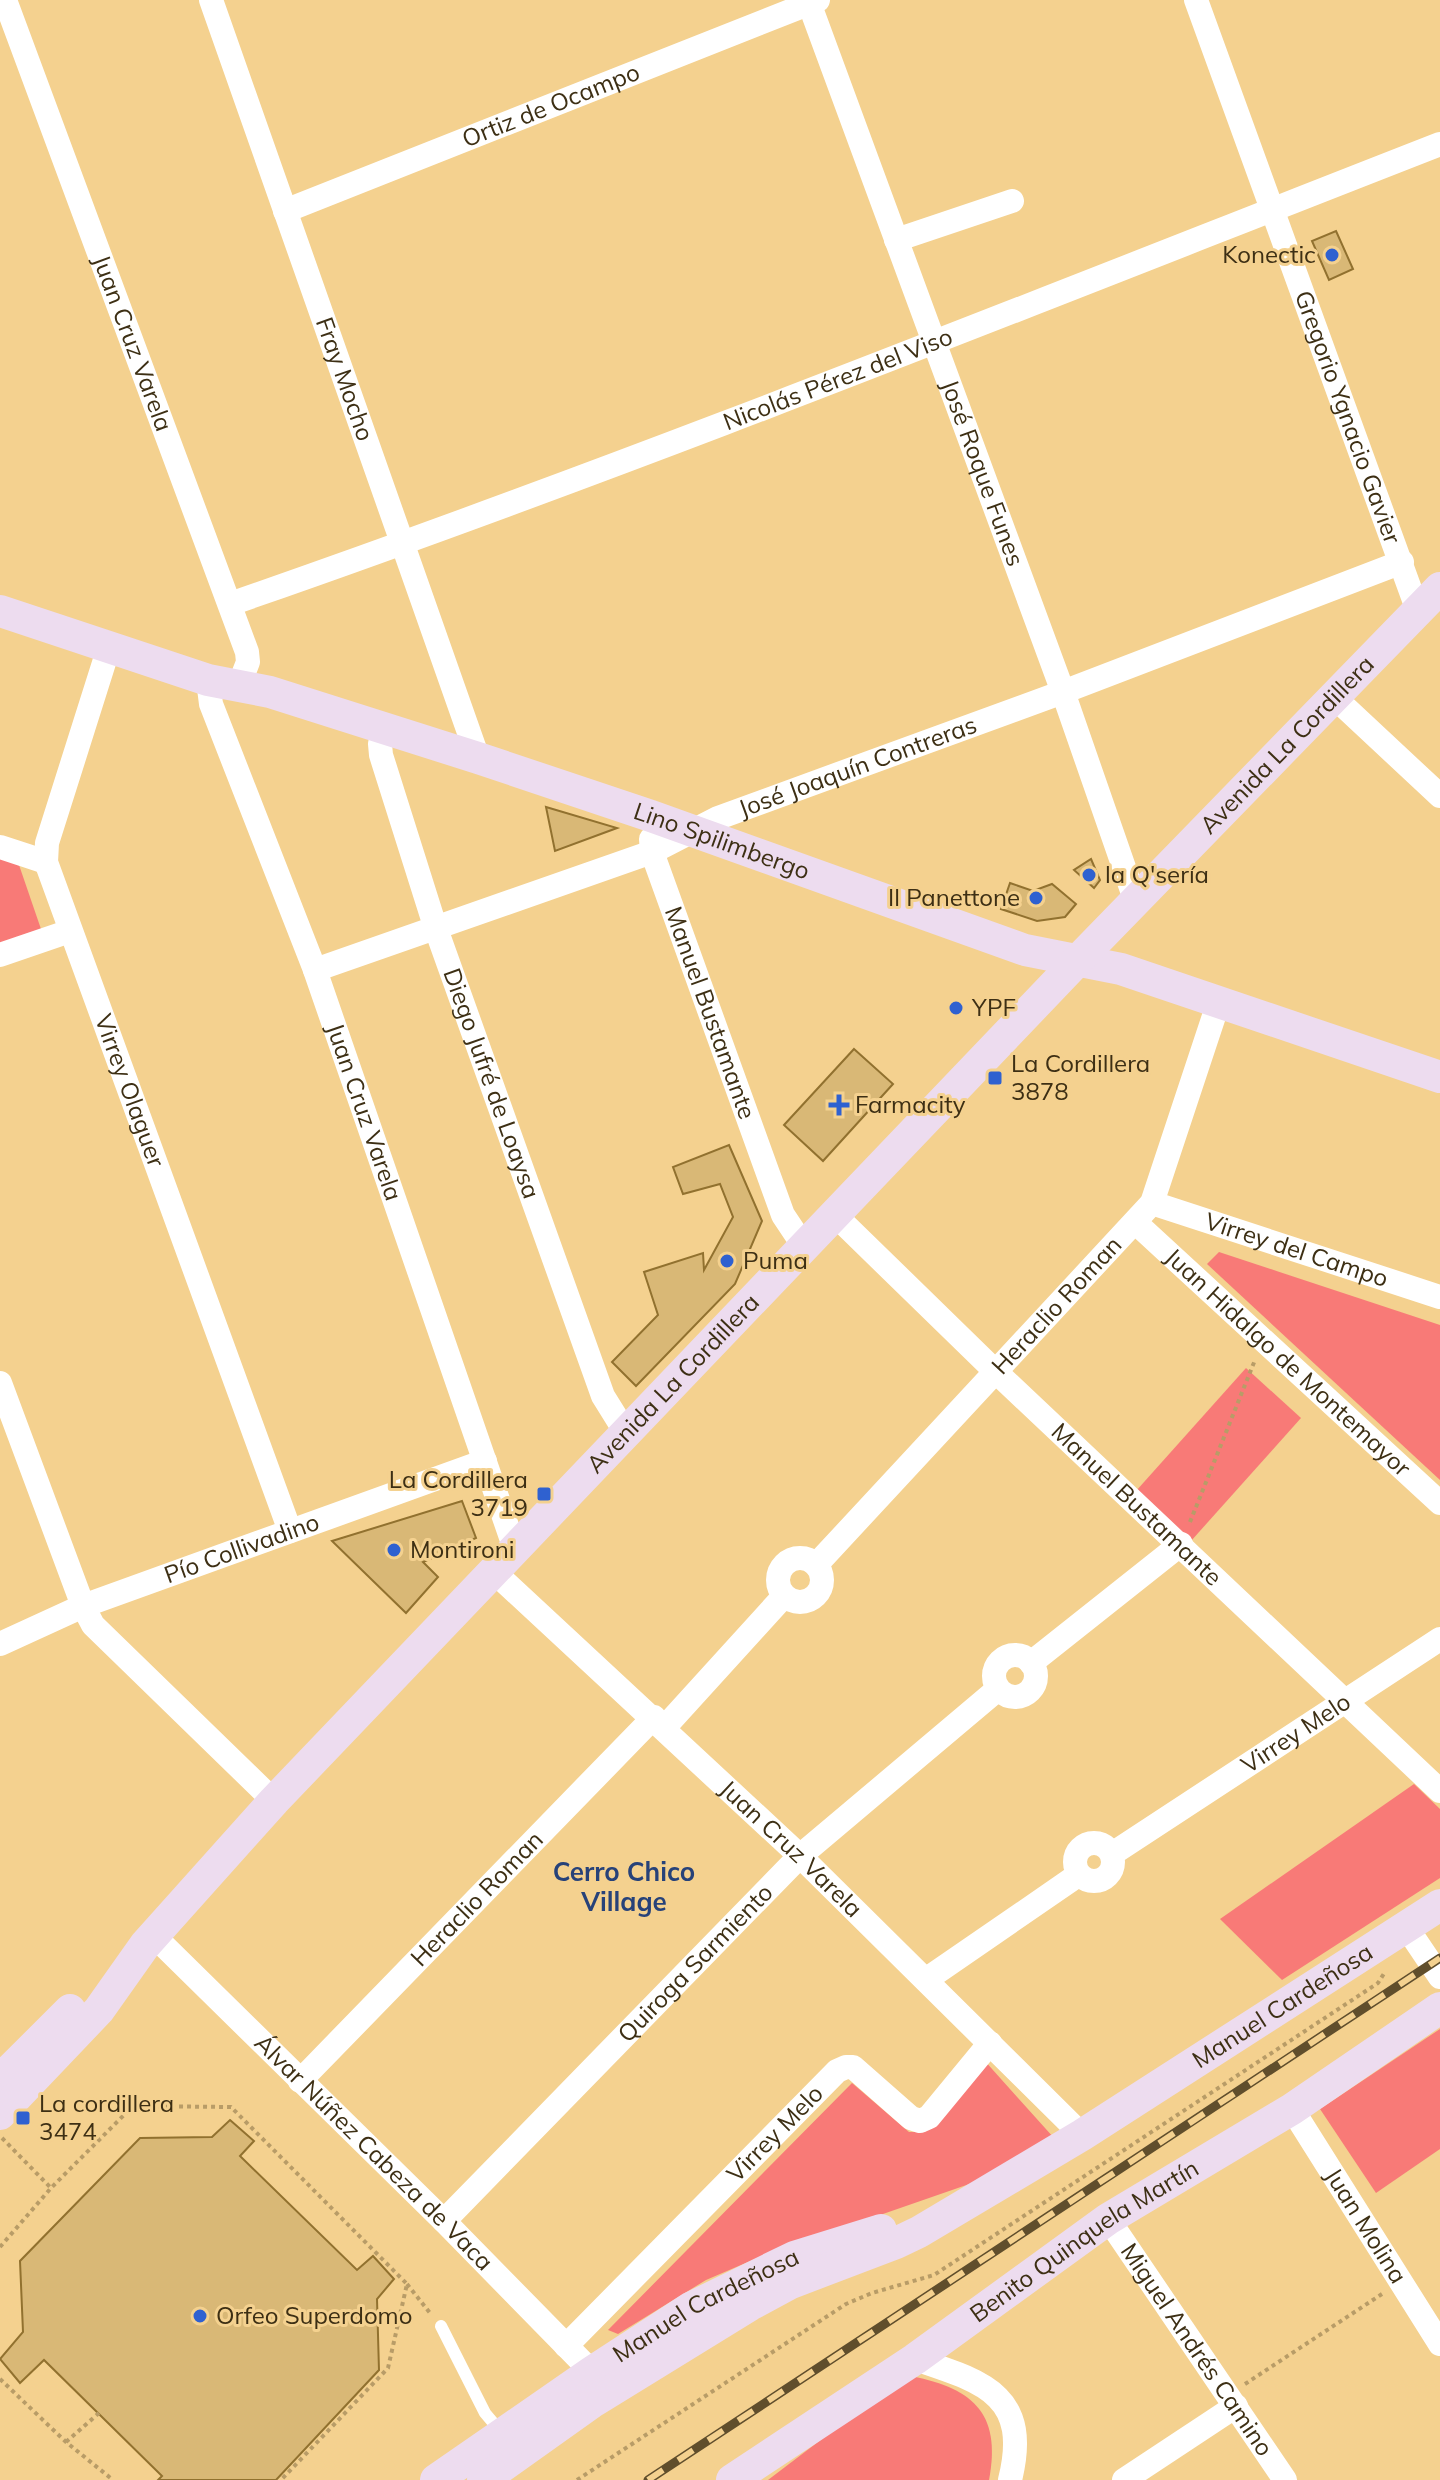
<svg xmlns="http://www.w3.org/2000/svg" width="1440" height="2480" viewBox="0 0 1440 2480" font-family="Mulish,sans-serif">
	<rect width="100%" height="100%" fill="#f4d18f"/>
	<g fill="#f87a77">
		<path d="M 0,856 L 18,862 L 42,932 L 0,947 Z"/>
		<path d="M 1219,1252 L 1440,1325 L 1440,1480 L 1207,1264 Z"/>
		<path d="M 1246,1368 L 1301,1418 L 1191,1541 L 1136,1491 Z"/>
		<path d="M 1414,1784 L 1440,1809 L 1440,1878 L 1282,1980 L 1220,1919 Z"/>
		<path d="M 1440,2029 L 1440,2149 L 1376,2193 L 1320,2109 Z"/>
		<path d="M 984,2060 L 1054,2138 L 978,2181 L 762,2256 L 706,2280 L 618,2334 L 608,2330 L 852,2083 L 909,2132 L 925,2132 Z"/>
		<path d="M 906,2375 C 971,2387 1002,2411 989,2480 L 768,2480 Z"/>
	</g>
	<g fill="#d9b876" stroke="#91712f" stroke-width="2">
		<path d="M 1336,231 L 1353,269 L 1329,280 L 1312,241 Z"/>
		<path d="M 546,807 L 617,828 L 555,851 Z"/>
		<path d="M 1091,859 L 1100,880 L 1094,888 L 1074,870 Z"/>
		<path d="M 1010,883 L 1033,891 L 1052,884 L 1076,904 L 1065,917 L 1037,921 L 1001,909 Z"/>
		<path d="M 854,1049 L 893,1084 L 823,1161 L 784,1125 Z"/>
		<path d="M 729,1145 L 762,1221 L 735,1284 L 636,1386 L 612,1362 L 658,1315 L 644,1272 L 703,1253 L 704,1270 L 733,1217 L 720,1184 L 683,1194 L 673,1167 Z"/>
		<path d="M 462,1501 L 476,1538 L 423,1562 L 438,1577 L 406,1613 L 332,1541 Z"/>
		<path d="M 230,2120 L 254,2141 L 240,2156 L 357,2270 L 373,2256 L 394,2279 L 377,2299 L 379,2370 L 276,2480 L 158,2480 L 162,2476 L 44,2360 L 20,2383 L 0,2359 L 23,2332 L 20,2261 L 140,2138 L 212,2137 Z"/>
	</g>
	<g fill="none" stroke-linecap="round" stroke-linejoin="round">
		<g stroke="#b89c67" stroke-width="4" stroke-dasharray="4 4" stroke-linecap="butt">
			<path d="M 1190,1522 L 1255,1360"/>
			<path d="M 2,2138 L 51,2188"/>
			<path d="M 0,2247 L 51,2188 L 133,2106 L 231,2107 L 407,2284 L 388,2368 L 281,2480"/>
			<path d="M 407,2284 L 430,2313"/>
			<path d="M 0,2379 L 66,2442 L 113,2480"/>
			<path d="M 1245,2384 L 1382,2294"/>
			<path d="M 66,2442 L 99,2413"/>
			<path d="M 577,2480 L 846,2304 L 872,2293 L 934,2275 L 1378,1983 L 1385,1972"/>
		</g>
		<path stroke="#fff" stroke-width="12" d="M 441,2326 L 485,2413 L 501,2432"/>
		<g stroke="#fff" stroke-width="24">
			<path id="s1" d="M 5,0 L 247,652 L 248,662 L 239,685"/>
			<path id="s2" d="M 211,0 L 478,758"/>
			<path id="s3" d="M 808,0 L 1063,692 L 1136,902"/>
			<path id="s4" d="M 1196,0 L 1418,611"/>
			<path id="s5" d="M 285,211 L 818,0"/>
			<path d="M 896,240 L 1012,201"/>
			<path id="s6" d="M 230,604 C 637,463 1038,301 1440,144"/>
			<path id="s7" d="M 109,647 L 47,843 L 46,862 L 290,1531"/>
			<path id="s8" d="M 208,680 L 211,704 L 315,970 L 515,1549"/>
			<path d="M 1334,697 L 1440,796"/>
			<path id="s9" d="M 384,728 L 380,744 L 381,755 L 435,926 L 603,1396 L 626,1433"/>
			<path id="s10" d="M 651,839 L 652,852 L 783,1215 L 805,1248"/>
			<path d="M 0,847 L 46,862"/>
			<path d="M 0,955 L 70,931"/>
			<path id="s11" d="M 315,970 L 652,852 L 718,818 L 1063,692 L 1402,562"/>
			<path id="s12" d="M 1152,1203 L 1440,1297"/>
			<path id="s13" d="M 835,1215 L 995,1371 L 1440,1791"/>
			<path id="s14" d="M 1136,1223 L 1440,1503"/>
			<path d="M 0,1383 L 83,1606 L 93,1625 L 274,1801"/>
			<circle cx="800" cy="1580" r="22"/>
			<path id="s15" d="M 816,1565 L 1152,1203 L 1219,1001"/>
			<path id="s16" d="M 494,1572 L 800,1856 L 1082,2135"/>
			<path id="s17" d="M 0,1644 L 83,1606 L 485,1461"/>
			<circle cx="1015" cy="1676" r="21"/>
			<path d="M 1031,1663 L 1181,1544"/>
			<path d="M 664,1728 L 784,1596"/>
			<circle cx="1094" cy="1862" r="19"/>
			<path id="s18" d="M 1112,1854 L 1440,1639"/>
			<path d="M 1407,1928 L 1440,1977"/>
			<path id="s19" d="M 153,1935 L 444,2221 L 592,2372"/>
			<path d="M 927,1979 L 1078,1875"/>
			<path id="s20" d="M 300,2081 L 654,1717"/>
			<path id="s21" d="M 1292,2109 L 1440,2344"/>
			<path id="s22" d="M 1108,2219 L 1285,2480"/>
			<path id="s23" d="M 444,2221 L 800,1856 L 998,1689"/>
			<path id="s24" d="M 566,2346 L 837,2071 L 846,2067 L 853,2067 L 911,2118 L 920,2121 L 929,2117 L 990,2043"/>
			<path d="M 915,2359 C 984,2382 1031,2395 1010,2480"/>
			<path d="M 1124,2480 L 1236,2406"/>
		</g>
		<g stroke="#eddcef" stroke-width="32">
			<path id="s25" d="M 0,611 L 208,680 L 270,692 L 478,758 L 651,816 L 1025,950 L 1121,969 L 1440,1077"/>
			<path d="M 0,2080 L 70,2010"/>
			<path id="s26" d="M 0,2114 L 99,2010 L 145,1945 L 274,1801 L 1078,960 L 1440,588"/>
			<path id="s27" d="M 436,2480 L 592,2372 L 692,2307 L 794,2257 L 881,2230"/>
			<path id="s28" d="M 483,2480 L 594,2401 L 750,2305 L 791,2283 L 896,2243 L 919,2232 L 1082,2135 L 1440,1905"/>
			<path id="s29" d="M 732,2480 L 915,2359 L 1108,2219 L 1292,2109 L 1440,2008"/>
		</g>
		<g stroke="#604e2c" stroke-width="9">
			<path id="rail" d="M 648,2480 L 1440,1958"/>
		</g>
		<use href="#rail" stroke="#f4d18f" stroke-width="6" stroke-dasharray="18" stroke-linecap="butt"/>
	</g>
	<g fill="#2f61d0" stroke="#f4d18f" stroke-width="3">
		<circle cx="1332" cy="255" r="8"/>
		<circle cx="1089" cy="875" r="8"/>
		<circle cx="1036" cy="898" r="8"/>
		<circle cx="956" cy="1008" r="8"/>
		<rect x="987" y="1070" width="16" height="16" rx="4"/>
		<path d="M835 1093h8v8h8v8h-8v8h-8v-8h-8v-8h8z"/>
		<circle cx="727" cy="1261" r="8"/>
		<rect x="536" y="1486" width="16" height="16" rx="4"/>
		<circle cx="394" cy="1550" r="8"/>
		<rect x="15" y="2110" width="16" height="16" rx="4"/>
		<circle cx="200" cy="2316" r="8"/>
	</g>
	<g text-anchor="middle" stroke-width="6" stroke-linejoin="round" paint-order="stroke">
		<g font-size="24" fill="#3d2f14" stroke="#f4d18f">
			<text dy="8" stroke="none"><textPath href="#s5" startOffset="286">Ortiz de Ocampo</textPath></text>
			<text dy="8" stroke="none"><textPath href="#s1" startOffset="366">Juan Cruz Varela</textPath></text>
			<text dy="8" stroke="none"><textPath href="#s2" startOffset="402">Fray Mocho</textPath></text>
			<text dy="8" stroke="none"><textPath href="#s6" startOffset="648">Nicolás Pérez del Viso</textPath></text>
			<text dy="8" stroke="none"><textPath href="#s4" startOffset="444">Gregorio Ygnacio Gavier</textPath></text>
			<text dy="8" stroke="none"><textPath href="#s3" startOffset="504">José Roque Funes</textPath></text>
			<text dy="8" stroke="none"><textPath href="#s26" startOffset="1880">Avenida La Cordillera</textPath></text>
			<text dy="8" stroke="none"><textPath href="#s11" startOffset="580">José Joaquín Contreras</textPath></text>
			<text dy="8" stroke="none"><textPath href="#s25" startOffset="758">Lino Spilimbergo</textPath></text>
			<text dy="8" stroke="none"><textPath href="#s10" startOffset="184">Manuel Bustamante</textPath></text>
			<text dy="8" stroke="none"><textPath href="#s9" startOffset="374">Diego Jufré de Loaysa</textPath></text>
			<text dy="8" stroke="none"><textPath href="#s7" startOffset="468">Virrey Olaguer</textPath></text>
			<text dy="8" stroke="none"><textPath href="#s8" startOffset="460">Juan Cruz Varela</textPath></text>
			<text dy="8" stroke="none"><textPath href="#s12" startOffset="152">Virrey del Campo</textPath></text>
			<text dy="8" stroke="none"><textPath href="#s15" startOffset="354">Heraclio Roman</textPath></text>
			<text dy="8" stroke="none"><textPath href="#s14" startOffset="206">Juan Hidalgo de Montemayor</textPath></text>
			<text dy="8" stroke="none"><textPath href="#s26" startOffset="994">Avenida La Cordillera</textPath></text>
			<text dy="8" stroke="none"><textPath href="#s13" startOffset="418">Manuel Bustamante</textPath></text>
			<text dy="8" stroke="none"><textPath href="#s17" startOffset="260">Pío Collivadino</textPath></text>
			<text dy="8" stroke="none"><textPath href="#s18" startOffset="220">Virrey Melo</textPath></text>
			<text dy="8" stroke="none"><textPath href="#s16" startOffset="406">Juan Cruz Varela</textPath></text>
			<text dy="8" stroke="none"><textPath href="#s20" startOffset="254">Heraclio Roman</textPath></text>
			<text dy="8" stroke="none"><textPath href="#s23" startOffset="360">Quiroga Sarmiento</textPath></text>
			<text dy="8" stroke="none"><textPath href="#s28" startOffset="932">Manuel Cardeñosa</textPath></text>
			<text dy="8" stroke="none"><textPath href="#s24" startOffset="298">Virrey Melo</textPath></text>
			<text dy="8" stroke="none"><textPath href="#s19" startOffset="310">Álvar Núñez Cabeza de Vaca</textPath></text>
			<text dy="8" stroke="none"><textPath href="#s21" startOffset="138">Juan Molina</textPath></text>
			<text dy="8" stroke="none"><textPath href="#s29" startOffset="426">Benito Quinquela Martín</textPath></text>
			<text dy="8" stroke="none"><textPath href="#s27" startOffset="322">Manuel Cardeñosa</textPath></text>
			<text dy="8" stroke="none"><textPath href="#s22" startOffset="158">Miguel Andrés Camino</textPath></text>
		</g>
		<g font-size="24" fill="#3d2f14" stroke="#f4d18f" text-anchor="start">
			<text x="1316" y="263" text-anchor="end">Konectic</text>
			<text x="1105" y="883">la Q'sería</text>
			<text x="1020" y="906" text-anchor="end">Il Panettone</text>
			<text x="972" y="1016">YPF</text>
			<text x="1011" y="1072">La Cordillera<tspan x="1011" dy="28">3878</tspan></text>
			<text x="855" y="1113">Farmacity</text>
			<text x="743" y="1269">Puma</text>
			<text x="528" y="1488" text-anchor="end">La Cordillera<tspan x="528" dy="28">3719</tspan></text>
			<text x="410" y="1558">Montironi</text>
			<text x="39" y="2112">La cordillera<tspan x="39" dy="28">3474</tspan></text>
			<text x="216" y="2324">Orfeo Superdomo</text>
		</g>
		<g font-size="26" font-weight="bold" fill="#274279" stroke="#f4d18f">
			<text x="624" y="1881">Cerro Chico<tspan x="624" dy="30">Village</tspan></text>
		</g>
	</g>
</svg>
